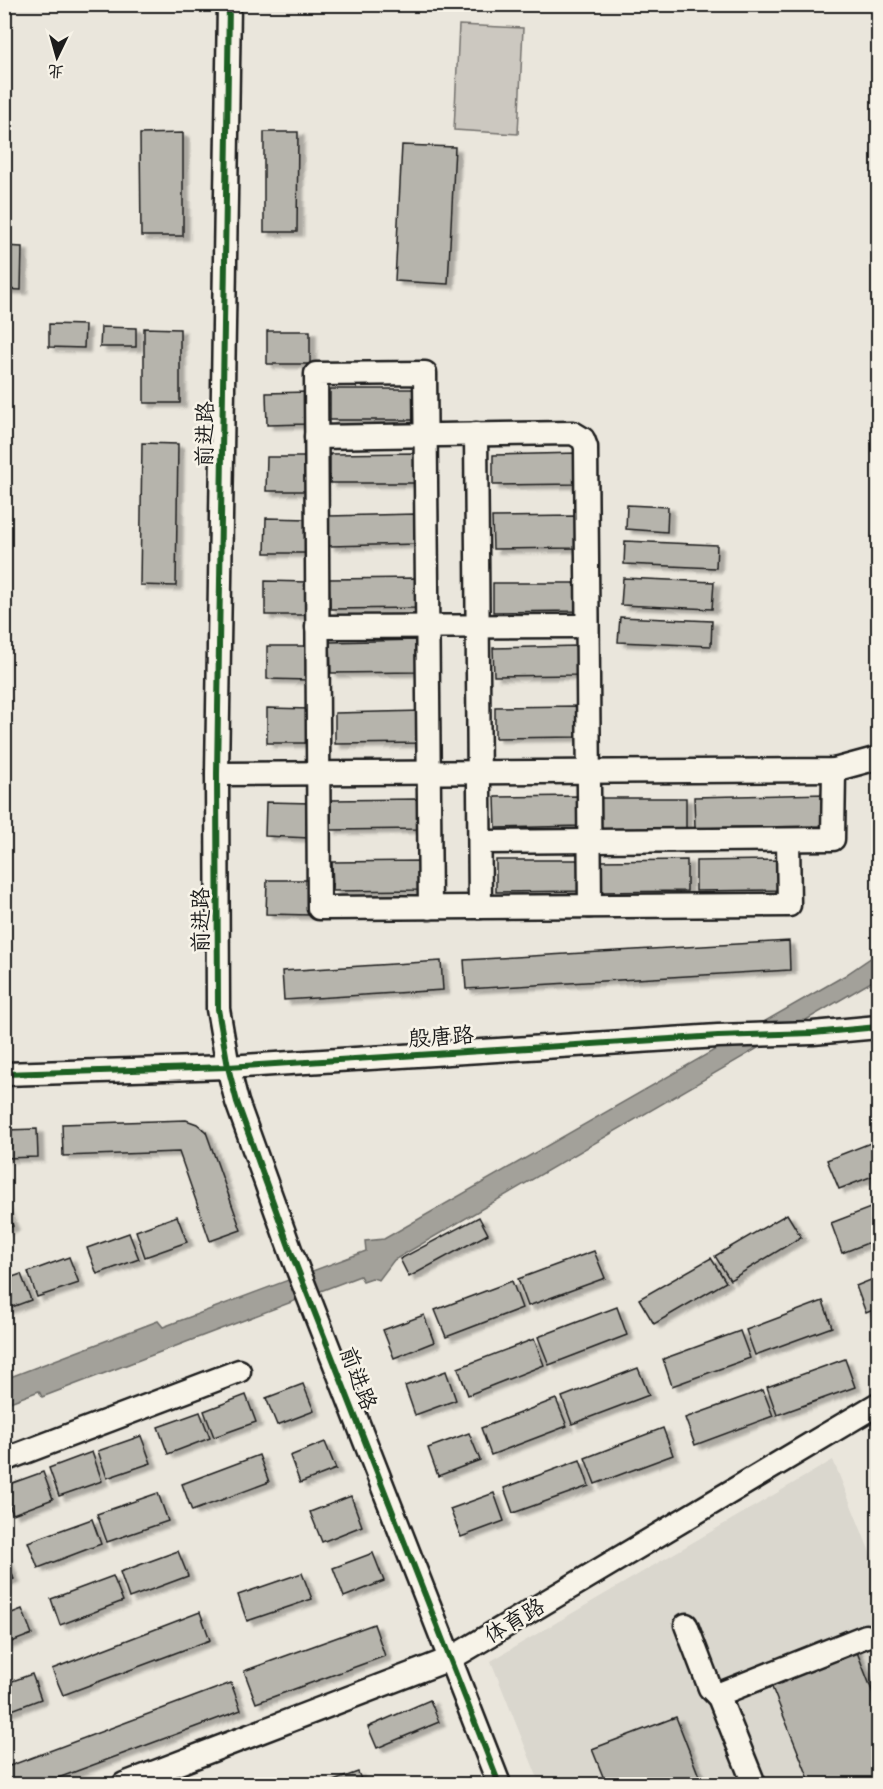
<svg xmlns="http://www.w3.org/2000/svg" width="883" height="1789" viewBox="0 0 883 1789" font-family="'Gochi Hand','LXGW WenKai TC',sans-serif">
	<defs>
		<filter id="shadow"><feDropShadow dx="6" dy="4" stdDeviation="1.5" flood-color="#0004"/></filter>
	</defs>
	<rect width="100%" height="100%" fill="#eae6dc"/>
	<filter id="ink" filterUnits="userSpaceOnUse"><feTurbulence type="fractalNoise" baseFrequency=".0167" numOctaves="2"/><feDisplacementMap in="SourceGraphic" scale="12" xChannelSelector="R" yChannelSelector="G"/><feConvolveMatrix kernelMatrix="1 2 1 2 8 2 1 2 1" color-interpolation-filters="sRGB"/></filter>
	<g filter="url(#ink)">
		<path fill="#dad7ce" d="M 833,1460 L 878,1572 L 878,1784 L 540,1784 L 491,1661 Z"/>
		<path fill="#ccc8c0" stroke="#74726e" stroke-width="1.5" d="M 459,25 L 523,28 L 518,134 L 454,130 Z"/>
		<path fill="#a3a19a" stroke="#6d6c68" stroke-width="1.5" d="M 878,953 L 878,978 L 394,1260 L 379,1280 L 372,1278 L 363,1281 L 360,1276 L 42,1397 L 39,1391 L 5,1404 L 5,1379 L 158,1321 L 163,1327 L 366,1251 L 365,1241 L 384,1239 L 844,976 Z"/>
		<g fill="#b6b4ac" stroke="#1c1c1c" stroke-width="1.5" filter="url(#shadow)">
			<path d="M 264,132 L 298,132 L 297,232 L 264,232 Z"/>
			<path d="M 183,133 L 183,236 L 141,236 L 140,134 Z"/>
			<path d="M 402,145 L 455,147 L 448,284 L 395,281 Z"/>
			<path d="M 4,246 L 22,247 L 21,290 L 4,289 Z"/>
			<path d="M 49,324 L 85,325 L 84,348 L 49,347 Z"/>
			<path d="M 101,327 L 136,328 L 136,347 L 100,347 Z"/>
			<path d="M 144,328 L 180,329 L 180,403 L 144,403 Z"/>
			<rect x="267" y="331" width="43" height="33"/>
			<path d="M 330,389 L 417,389 L 418,420 L 330,420 Z"/>
			<path d="M 307,392 L 308,424 L 267,425 L 266,393 Z"/>
			<path d="M 142,443 L 178,444 L 176,586 L 140,585 Z"/>
			<path d="M 417,453 L 417,483 L 330,483 L 330,454 Z"/>
			<path d="M 577,453 L 578,484 L 493,485 L 493,455 Z"/>
			<path d="M 267,457 L 308,457 L 308,491 L 266,491 Z"/>
			<path d="M 627,505 L 668,507 L 667,532 L 626,529 Z"/>
			<path d="M 416,514 L 417,544 L 329,546 L 328,516 Z"/>
			<path d="M 576,516 L 577,548 L 493,549 L 492,517 Z"/>
			<path d="M 266,518 L 309,519 L 308,553 L 265,553 Z"/>
			<path d="M 625,541 L 717,545 L 716,568 L 624,564 Z"/>
			<path d="M 415,578 L 416,608 L 330,609 L 329,579 Z"/>
			<path d="M 623,578 L 714,582 L 712,609 L 621,605 Z"/>
			<path d="M 265,581 L 307,582 L 307,615 L 265,615 Z"/>
			<path d="M 493,583 L 577,583 L 577,611 L 493,612 Z"/>
			<path d="M 620,617 L 712,621 L 711,646 L 618,642 Z"/>
			<path d="M 418,640 L 418,672 L 331,673 L 330,642 Z"/>
			<path d="M 267,646 L 309,646 L 309,680 L 267,679 Z"/>
			<path d="M 577,646 L 578,675 L 494,676 L 493,648 Z"/>
			<path d="M 578,706 L 579,737 L 495,738 L 495,707 Z"/>
			<path d="M 267,708 L 311,709 L 310,743 L 267,743 Z"/>
			<path d="M 423,711 L 424,743 L 335,744 L 335,713 Z"/>
			<path d="M 825,794 L 825,826 L 695,828 L 694,797 Z"/>
			<path d="M 580,796 L 581,826 L 496,828 L 495,797 Z"/>
			<rect x="600" y="798" width="86" height="31"/>
			<path d="M 418,799 L 419,829 L 331,830 L 331,800 Z"/>
			<path d="M 266,802 L 312,803 L 310,838 L 265,836 Z"/>
			<path d="M 496,860 L 583,860 L 583,891 L 496,892 Z"/>
			<path d="M 687,860 L 687,891 L 600,892 L 600,861 Z"/>
			<path d="M 780,860 L 781,890 L 696,891 L 696,861 Z"/>
			<path d="M 420,861 L 420,890 L 333,891 L 332,862 Z"/>
			<path d="M 267,880 L 310,880 L 310,915 L 266,914 Z"/>
			<path d="M 789,941 L 790,970 L 466,989 L 464,960 Z"/>
			<path d="M 441,961 L 443,990 L 284,1000 L 282,971 Z"/>
			<path d="M 186,1120 L 197,1124 L 206,1132 L 241,1230 L 210,1241 L 179,1152 L 63,1156 L 62,1124 Z"/>
			<path d="M 37,1129 L 38,1157 L 4,1158 L 4,1130 Z"/>
			<path d="M 878,1140 L 878,1174 L 839,1189 L 827,1160 Z"/>
			<path d="M 4,1205 L 13,1226 L 4,1230 Z"/>
			<path d="M 878,1205 L 878,1239 L 842,1253 L 831,1223 Z"/>
			<path d="M 787,1214 L 801,1237 L 730,1280 L 715,1256 Z"/>
			<path d="M 177,1216 L 187,1242 L 145,1257 L 136,1231 Z"/>
			<path d="M 479,1217 L 488,1234 L 409,1277 L 400,1259 Z"/>
			<path d="M 129,1233 L 139,1259 L 97,1274 L 87,1248 Z"/>
			<path d="M 594,1251 L 605,1278 L 528,1306 L 518,1279 Z"/>
			<path d="M 69,1257 L 79,1283 L 37,1297 L 28,1272 Z"/>
			<path d="M 711,1258 L 726,1282 L 654,1324 L 639,1299 Z"/>
			<path d="M 21,1274 L 31,1300 L 4,1310 L 4,1280 Z"/>
			<path d="M 878,1277 L 878,1308 L 866,1313 L 856,1286 Z"/>
			<path d="M 512,1281 L 522,1308 L 446,1337 L 435,1310 Z"/>
			<path d="M 823,1301 L 832,1327 L 755,1355 L 746,1330 Z"/>
			<path d="M 617,1307 L 627,1335 L 549,1365 L 538,1337 Z"/>
			<path d="M 424,1315 L 434,1342 L 394,1358 L 383,1330 Z"/>
			<path d="M 740,1331 L 750,1358 L 672,1386 L 663,1359 Z"/>
			<path d="M 534,1339 L 544,1365 L 468,1395 L 458,1368 Z"/>
			<path d="M 845,1359 L 855,1387 L 777,1415 L 767,1387 Z"/>
			<path d="M 638,1368 L 649,1395 L 572,1424 L 562,1397 Z"/>
			<path d="M 446,1371 L 456,1400 L 415,1415 L 405,1386 Z"/>
			<path d="M 303,1384 L 314,1411 L 277,1425 L 266,1398 Z"/>
			<path d="M 763,1390 L 773,1416 L 695,1445 L 685,1418 Z"/>
			<path d="M 246,1395 L 256,1422 L 214,1437 L 204,1411 Z"/>
			<path d="M 556,1399 L 567,1426 L 491,1455 L 481,1428 Z"/>
			<path d="M 200,1412 L 210,1438 L 168,1454 L 158,1427 Z"/>
			<path d="M 663,1428 L 673,1455 L 595,1484 L 585,1458 Z"/>
			<path d="M 469,1433 L 480,1460 L 438,1476 L 428,1448 Z"/>
			<path d="M 141,1436 L 151,1463 L 107,1478 L 98,1451 Z"/>
			<path d="M 325,1442 L 336,1469 L 300,1483 L 290,1456 Z"/>
			<path d="M 92,1452 L 102,1481 L 59,1496 L 49,1468 Z"/>
			<path d="M 259,1455 L 269,1482 L 192,1511 L 182,1484 Z"/>
			<path d="M 580,1460 L 589,1486 L 513,1513 L 504,1488 Z"/>
			<path d="M 43,1472 L 53,1499 L 13,1514 L 4,1493 L 4,1486 Z"/>
			<path d="M 158,1493 L 168,1521 L 107,1542 L 97,1514 Z"/>
			<path d="M 494,1493 L 504,1521 L 461,1537 L 450,1509 Z"/>
			<path d="M 351,1496 L 362,1526 L 322,1542 L 310,1512 Z"/>
			<path d="M 92,1519 L 101,1544 L 38,1568 L 28,1542 Z"/>
			<path d="M 178,1551 L 188,1576 L 129,1598 L 120,1572 Z"/>
			<path d="M 373,1553 L 384,1581 L 344,1597 L 333,1568 Z"/>
			<path d="M 4,1554 L 14,1579 L 4,1582 Z"/>
			<path d="M 302,1573 L 312,1599 L 247,1621 L 238,1595 Z"/>
			<path d="M 113,1576 L 123,1601 L 60,1625 L 51,1599 Z"/>
			<path d="M 22,1609 L 32,1634 L 4,1645 L 4,1616 Z"/>
			<path d="M 200,1612 L 210,1640 L 63,1695 L 52,1669 Z"/>
			<path d="M 374,1624 L 385,1656 L 256,1703 L 244,1671 Z"/>
			<path d="M 855,1647 L 878,1706 L 878,1784 L 811,1784 L 769,1680 Z"/>
			<path d="M 32,1674 L 41,1699 L 4,1713 L 4,1684 Z"/>
			<path d="M 231,1683 L 241,1710 L 42,1784 L 4,1784 L 4,1768 Z"/>
			<path d="M 430,1700 L 439,1722 L 377,1748 L 368,1727 Z"/>
			<path d="M 676,1717 L 702,1784 L 606,1784 L 592,1749 Z"/>
			<path d="M 358,1772 L 363,1784 L 325,1784 Z"/>
		</g>
		<g fill="none" stroke-linecap="round" stroke-linejoin="round">
			<g stroke="#1c1c1c" stroke-width="27">
				<g id="minor">
					<path d="M 229,4 L 217,774 L 218,1009 L 228,1067 L 237,1102 L 291,1252 L 499,1784"/>
					<path d="M 476,434 L 480,907"/>
					<path d="M 316,437 L 573,433 L 583,439 L 586,447 L 590,906"/>
					<path d="M 317,627 L 587,626"/>
					<path d="M 217,774 L 834,770 L 878,758"/>
					<path d="M 481,842 L 833,839 L 834,770"/>
					<path d="M 430,908 L 425,373 L 316,374 L 319,908 L 789,905 L 788,840"/>
					<path d="M 4,1074 L 228,1067 L 718,1036 L 813,1033 L 878,1027"/>
					<path d="M 4,1460 L 239,1371"/>
					<path d="M 686,1625 L 710,1688 L 719,1697 L 754,1784"/>
					<path d="M 717,1695 L 866,1636"/>
					<path d="M 124,1784 L 450,1659 L 878,1404"/>
				</g>
			</g>
			<use href="#minor" stroke="#f7f3e8" stroke-width="22"/>
			<g stroke="#f7f3e8" stroke-width="10">
				<g id="cycleway">
					<path d="M 229,4 L 217,774 L 218,1009 L 228,1067 L 237,1102 L 291,1252 L 499,1784"/>
					<path d="M 4,1074 L 228,1067 L 718,1036 L 813,1033 L 878,1027"/>
				</g>
			</g>
			<use href="#cycleway" stroke="#1b5e20" stroke-width="6"/>
		</g>
	</g>
	<g text-anchor="middle" stroke-width="5" stroke-linejoin="round" paint-order="stroke">
		<g font-size="22" fill="#1c1c1c" stroke="#f7f3e8">
			<text transform="translate(204 434) rotate(-89)" y="8">前进路</text>
			<text transform="translate(200 920) rotate(-90)" y="8">前进路</text>
			<text transform="translate(441 1036) rotate(-4)" y="8">殷唐路</text>
			<text transform="translate(359 1378) rotate(69)" y="8">前进路</text>
			<text transform="translate(514 1620) rotate(-31)" y="8">体育路</text>
		</g>
	</g>
	<rect width="883" height="1789" fill="none" stroke="#f7f3e8" stroke-width="24"/>
	<rect x="12" y="12" width="859" height="1765" fill="none" stroke="#1c1c1c" stroke-width="2" filter="url(#ink)"/>
	<g transform="translate(57 57) rotate(185)" stroke="#f7f3e8" stroke-width="4.5" paint-order="stroke">
	<path d="M0-4.5L10 22L0 15L-10 22Z" fill="#1c1c1c"/>
	<text y="-9" font-size="16" font-weight="bold" text-anchor="middle" fill="#1c1c1c">北</text>
	</g>
</svg>
